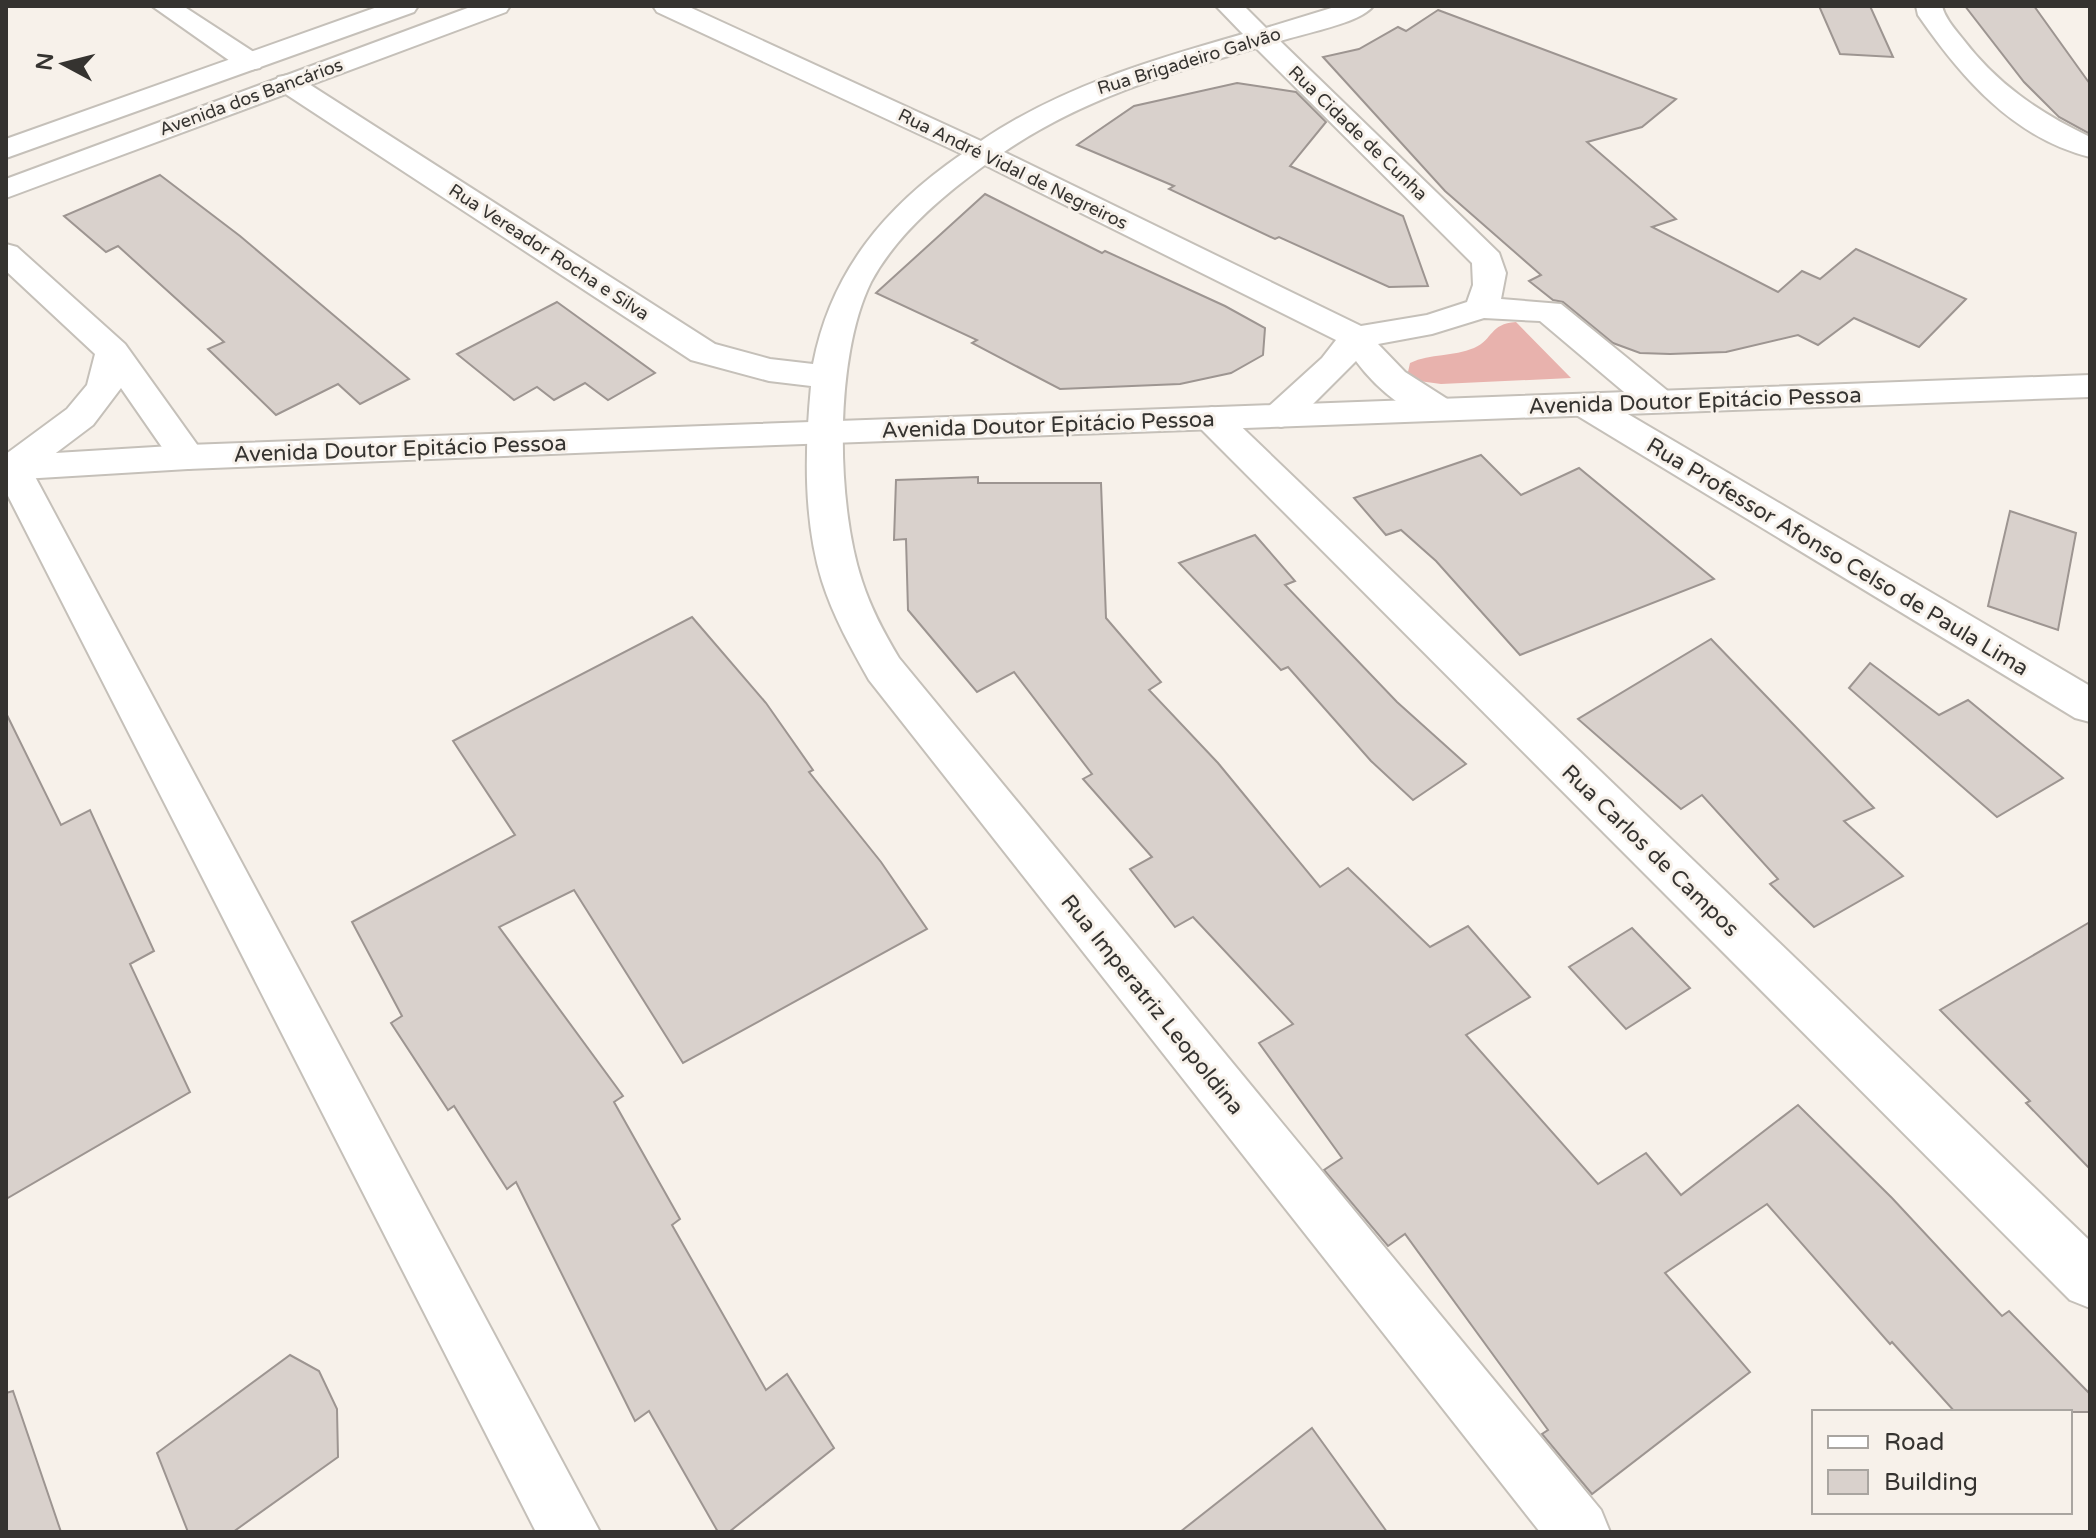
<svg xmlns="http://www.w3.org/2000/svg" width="2096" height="1538" viewBox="0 0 2096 1538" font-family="'Varela Round',sans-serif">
	<rect width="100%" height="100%" fill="#f7f1ea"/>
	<path fill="#e8b2ad" d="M 1516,322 L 1571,378 L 1441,384 L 1419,381 L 1408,372 L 1410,363 C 1431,353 1453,357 1474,348 C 1494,339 1489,324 1516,322 Z"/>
	<g fill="#d9d1cc" stroke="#9d9591" stroke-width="2">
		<path d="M 1819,6 L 1870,6 L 1893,57 L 1840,54 Z"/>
		<path d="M 1965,6 L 2034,6 L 2090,84 L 2090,134 L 2059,117 L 2024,82 Z"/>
		<path d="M 1438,10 L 1676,99 L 1642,127 L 1587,142 L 1676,219 L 1652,227 L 1778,292 L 1802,271 L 1820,279 L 1856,249 L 1966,299 L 1919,347 L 1854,318 L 1818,345 L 1798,335 L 1726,352 L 1670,354 L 1640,353 L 1613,343 L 1563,302 L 1553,300 L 1529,281 L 1541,275 L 1445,191 L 1323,57 L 1359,49 L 1398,27 L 1406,31 Z"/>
		<path d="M 1237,83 L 1296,92 L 1326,122 L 1290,166 L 1403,216 L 1428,286 L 1389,287 L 1279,237 L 1275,239 L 1169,189 L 1174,186 L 1077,145 L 1134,106 Z"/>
		<path d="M 160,175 L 240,236 L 409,379 L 360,404 L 338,384 L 276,415 L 208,349 L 224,342 L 118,246 L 106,252 L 64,216 Z"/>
		<path d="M 985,194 L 1102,253 L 1105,251 L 1225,306 L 1265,328 L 1263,355 L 1231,373 L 1180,384 L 1060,389 L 972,343 L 977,340 L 876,293 Z"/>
		<path d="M 557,302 L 655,373 L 608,400 L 585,383 L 554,400 L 537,387 L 514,400 L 457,354 Z"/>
		<path d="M 1481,455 L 1521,495 L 1579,468 L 1714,579 L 1520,655 L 1436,561 L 1401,530 L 1386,535 L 1354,498 Z"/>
		<path d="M 978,477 L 978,483 L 1101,483 L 1106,618 L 1161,682 L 1149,690 L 1218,763 L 1320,887 L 1348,868 L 1430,947 L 1468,926 L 1530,997 L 1466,1035 L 1598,1184 L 1646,1153 L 1681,1195 L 1798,1105 L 1892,1198 L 2002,1316 L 2009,1311 L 2090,1394 L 2090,1412 L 1955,1412 L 1892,1342 L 1890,1344 L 1767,1204 L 1665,1273 L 1750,1372 L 1592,1494 L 1542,1434 L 1548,1430 L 1405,1234 L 1388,1246 L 1324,1170 L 1342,1158 L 1259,1043 L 1293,1024 L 1193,917 L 1175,927 L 1130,869 L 1152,857 L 1083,779 L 1092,774 L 1014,672 L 977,692 L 908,610 L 906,539 L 894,540 L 896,480 Z"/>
		<path d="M 2010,511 L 2076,533 L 2058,630 L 1988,606 Z"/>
		<path d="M 1255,535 L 1295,581 L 1285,585 L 1397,702 L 1466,764 L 1413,800 L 1371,761 L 1288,667 L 1281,670 L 1179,563 Z"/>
		<path d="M 692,617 L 766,703 L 813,770 L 809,772 L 881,862 L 927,929 L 683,1063 L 574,890 L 499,927 L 623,1096 L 614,1102 L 680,1219 L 672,1225 L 766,1390 L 787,1374 L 834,1448 L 729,1532 L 718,1532 L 649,1411 L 635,1421 L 516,1182 L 507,1189 L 454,1106 L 448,1110 L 391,1023 L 402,1016 L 352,922 L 515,835 L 453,741 Z"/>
		<path d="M 1711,639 L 1874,808 L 1844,821 L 1903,876 L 1814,927 L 1770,884 L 1778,879 L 1702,795 L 1681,809 L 1578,719 Z"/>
		<path d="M 1870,663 L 1939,715 L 1968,700 L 2063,778 L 1997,817 L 1849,688 Z"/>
		<path d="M 6,713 L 61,825 L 90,810 L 154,951 L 130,964 L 190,1092 L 6,1199 Z"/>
		<path d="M 2090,922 L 2090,1169 L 2026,1103 L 2030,1101 L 1940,1010 Z"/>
		<path d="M 1632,928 L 1690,988 L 1626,1029 L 1569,967 Z"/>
		<path d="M 290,1355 L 319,1371 L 337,1409 L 338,1457 L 233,1532 L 188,1532 L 157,1453 Z"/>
		<path d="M 13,1391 L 61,1532 L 6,1532 L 6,1393 Z"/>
		<path d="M 1312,1428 L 1387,1532 L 1180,1532 Z"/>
	</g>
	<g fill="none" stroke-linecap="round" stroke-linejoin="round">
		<g stroke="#c5c0b9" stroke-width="4">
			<g id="minor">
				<path d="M 152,6 L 183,6 L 260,56 L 264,62 L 260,68 L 250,70 L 240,68 Z"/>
				<path d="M 653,6 L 687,6 L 981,141 C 1060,87 1152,60 1243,34 L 1216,6 L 1244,6 L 1266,28 L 1338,6 L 1373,6 C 1361,23 1302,34 1280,41 L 1499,253 L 1506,273 L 1501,299 L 1561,304 L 1669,392 L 1674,400 L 1669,408 L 1656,411 L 1643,408 L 1540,321 L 1484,318 L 1432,334 L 1378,344 L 1405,372 L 1452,402 L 1457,410 L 1452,418 C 1418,427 1375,387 1356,361 L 1294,423 L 1281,427 L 1268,423 L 1263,415 L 1268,407 L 1322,358 L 1336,340 L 985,165 C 942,196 896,235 871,282 C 834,357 836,503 862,581 C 871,609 884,633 899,658 L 1601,1510 L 1610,1532 L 1540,1532 L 869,680 C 851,648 833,616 822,581 C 803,519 805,450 811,386 L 769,381 L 691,360 L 278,89 L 274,83 L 278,77 L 288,75 L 298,77 L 715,344 L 770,359 L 813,364 C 831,271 885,207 962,154 L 657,12 ZM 1256,48 L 1472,263 L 1473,285 L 1467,302 L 1427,315 L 1361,326 L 1004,152 C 1080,100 1168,73 1256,48 Z"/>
				<path d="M 1916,6 L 1942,6 C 1945,18 1954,28 1962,38 C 1997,84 2038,112 2090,137 L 2090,157 C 2013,138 1961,77 1918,15 Z"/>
				<path d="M 6,244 L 17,247 L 125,344 L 206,457 L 201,466 L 188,469 L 175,466 L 121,388 L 93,425 L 32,471 L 600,1532 L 536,1532 L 6,492 L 6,454 L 67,409 L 87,385 L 95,354 L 6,271 Z"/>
			</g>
		</g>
		<g stroke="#c5c0b9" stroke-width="4">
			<g id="tertiary">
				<path d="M 1586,394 L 1599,397 L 2090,686 L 2090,722 L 2075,718 L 1573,413 L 1568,405 L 1573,397 Z"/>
				<path d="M 1212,407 L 1225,411 L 2090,1241 L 2090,1308 L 2070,1300 L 1199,427 L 1194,419 L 1199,411 Z"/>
			</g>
		</g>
		<g stroke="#c5c0b9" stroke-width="4">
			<g id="secondary">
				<path d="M 380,6 L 418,6 L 414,12 L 6,158 L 6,139 Z"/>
				<path d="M 473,6 L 510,6 L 506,12 L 6,198 L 6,179 Z"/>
				<path d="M 2090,375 L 2090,397 L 722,447 L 188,469 L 6,480 L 6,456 L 188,445 Z"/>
			</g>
		</g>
		<use href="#minor" fill="#fff" fill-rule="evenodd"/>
		<use href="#tertiary" fill="#fff" fill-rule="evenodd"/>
		<use href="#secondary" fill="#fff" fill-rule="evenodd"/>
	</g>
	<g text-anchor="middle" stroke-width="6" stroke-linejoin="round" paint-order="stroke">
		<g font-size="18" fill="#353330" stroke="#f7f1ea">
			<text transform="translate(1189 61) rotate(-17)" y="6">Rua Brigadeiro Galvão</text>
			<text transform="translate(251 97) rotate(-20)" y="6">Avenida dos Bancários</text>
			<text transform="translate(1358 133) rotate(44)" y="6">Rua Cidade de Cunha</text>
			<text transform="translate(1013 169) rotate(26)" y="6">Rua André Vidal de Negreiros</text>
			<text transform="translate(549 252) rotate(33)" y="6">Rua Vereador Rocha e Silva</text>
		</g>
		<g font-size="22" fill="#353330" stroke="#f7f1ea">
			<text transform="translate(1695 400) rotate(-2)" y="8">Avenida Doutor Epitácio Pessoa</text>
			<text transform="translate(1048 424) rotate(-2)" y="8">Avenida Doutor Epitácio Pessoa</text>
			<text transform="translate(400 448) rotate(-2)" y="8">Avenida Doutor Epitácio Pessoa</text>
			<text transform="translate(1838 556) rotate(31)" y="8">Rua Professor Afonso Celso de Paula Lima</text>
			<text transform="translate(1651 850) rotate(44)" y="8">Rua Carlos de Campos</text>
			<text transform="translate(1153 1004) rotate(51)" y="8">Rua Imperatriz Leopoldina</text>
		</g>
	</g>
	<rect width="2096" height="1538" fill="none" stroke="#353330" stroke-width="16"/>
	<rect x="1812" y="1410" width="260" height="104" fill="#f7f1ea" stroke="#a9a5a0" stroke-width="2"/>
	<rect x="1828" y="1436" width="40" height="12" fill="#ffffff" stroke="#a9a5a0" stroke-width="2"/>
	<text x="1884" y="1450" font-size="24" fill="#353330">Road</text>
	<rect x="1828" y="1470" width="40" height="24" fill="#d9d1cc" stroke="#a9a5a0" stroke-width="2"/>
	<text x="1884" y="1490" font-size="24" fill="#353330">Building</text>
	<g transform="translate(64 64) rotate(277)" stroke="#f7f1ea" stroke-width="6" paint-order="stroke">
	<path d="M0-6L14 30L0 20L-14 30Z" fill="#353330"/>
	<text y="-12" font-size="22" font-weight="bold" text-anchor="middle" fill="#353330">N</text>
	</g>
</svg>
